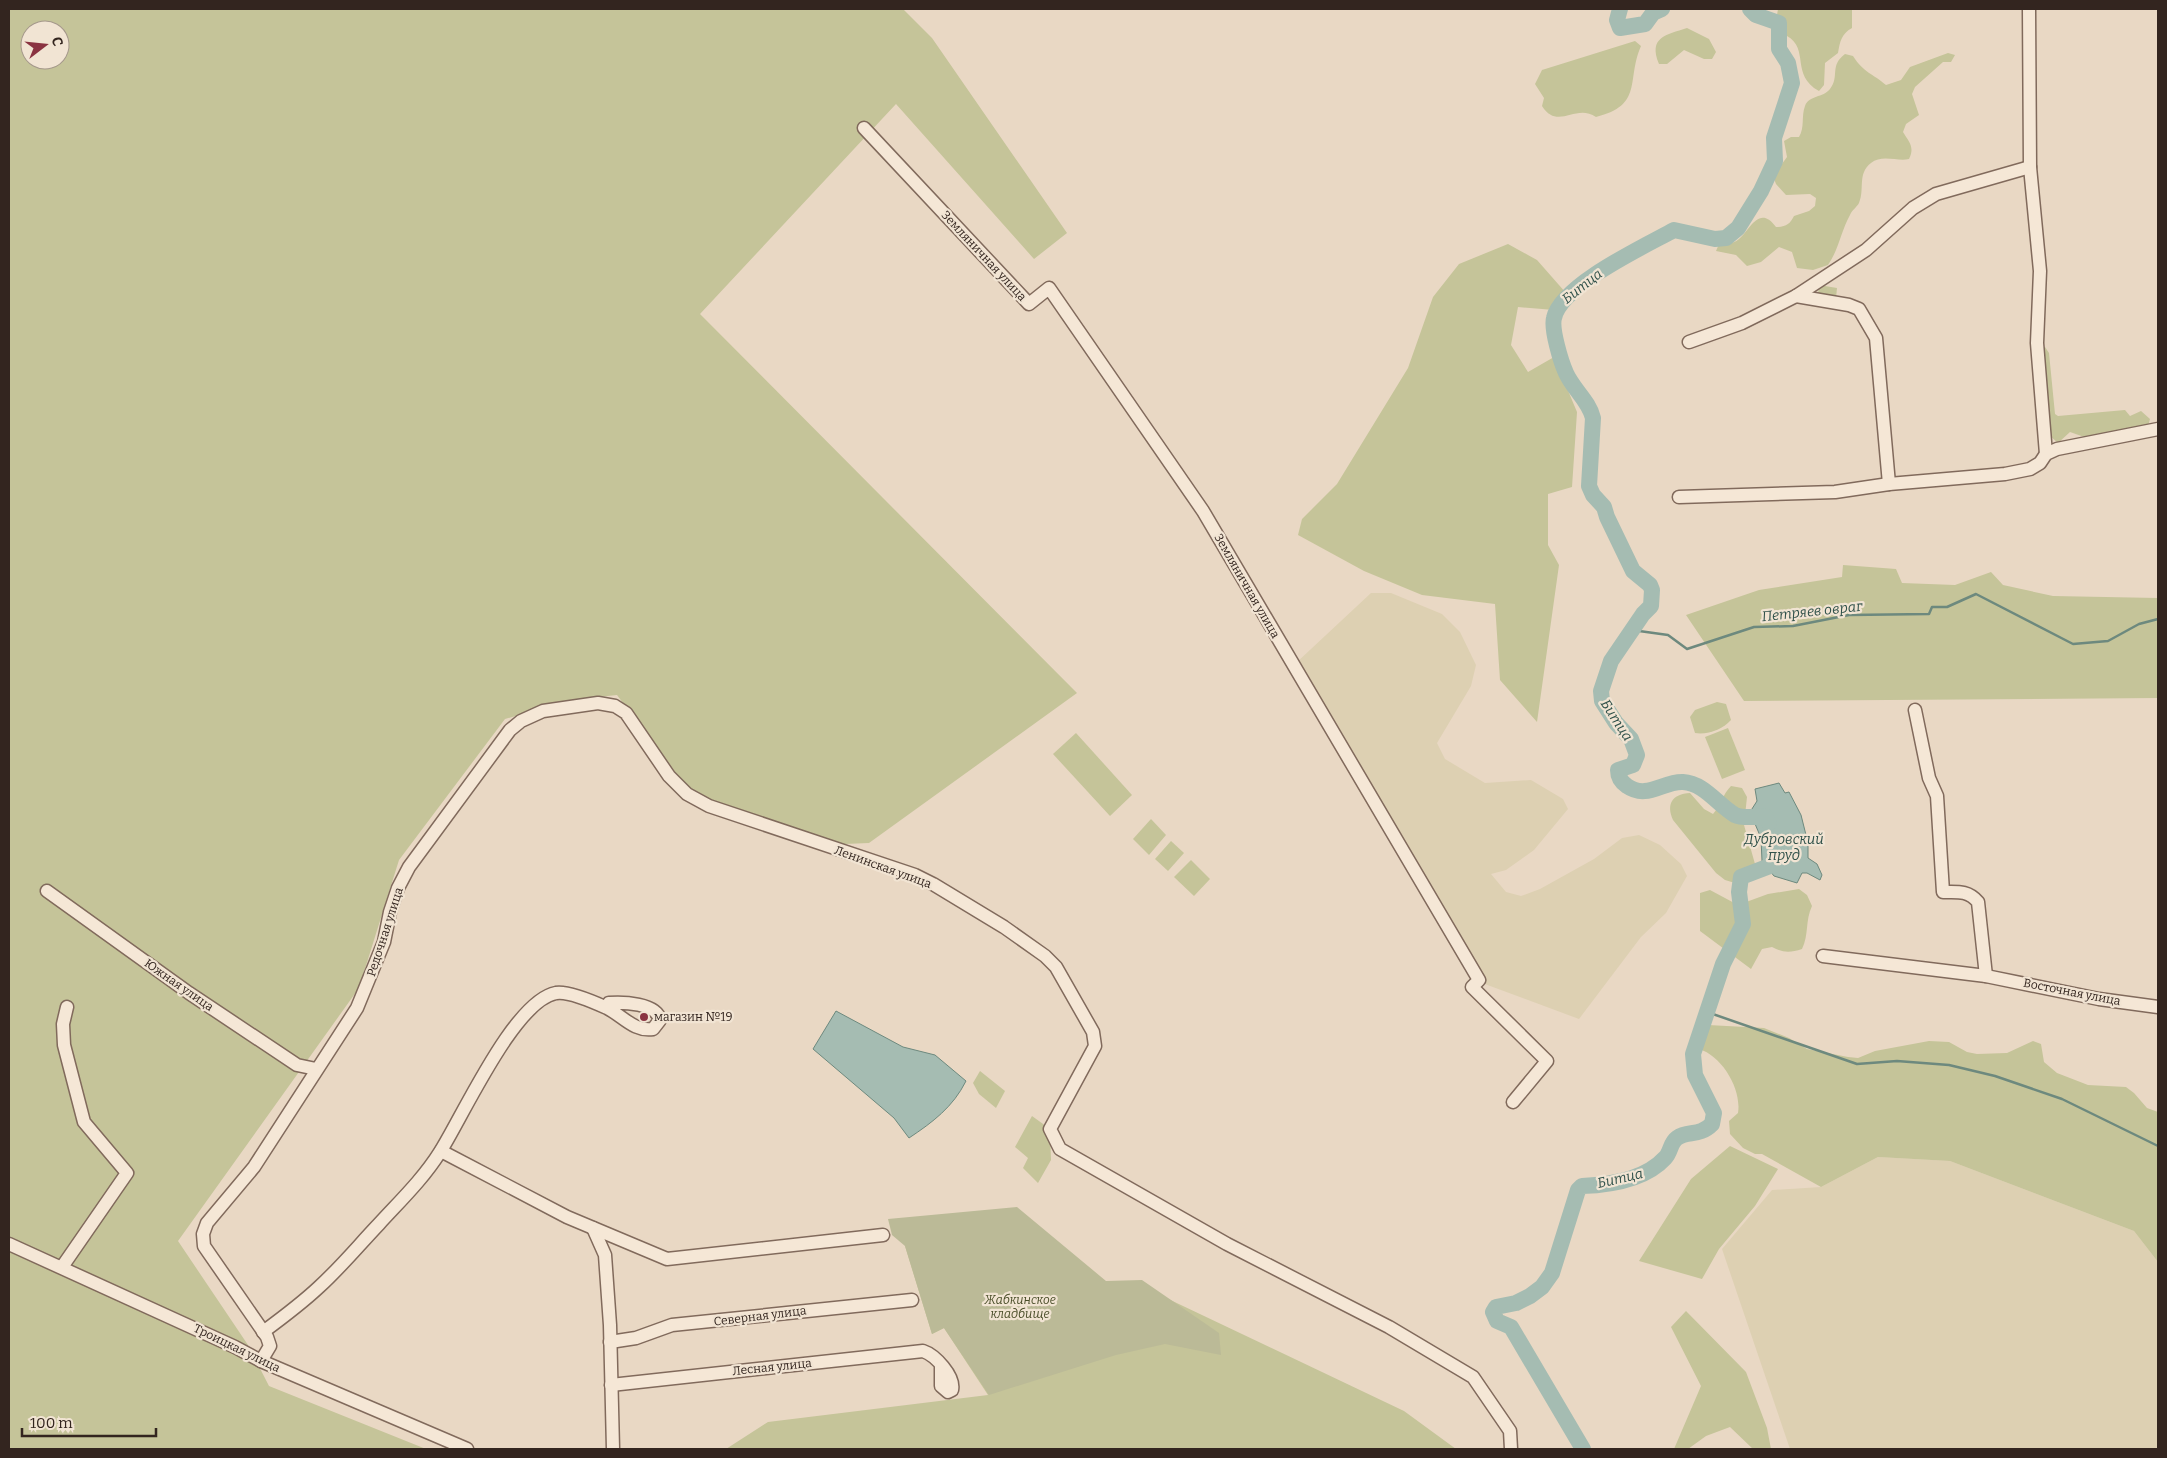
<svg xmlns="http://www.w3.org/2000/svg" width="2167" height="1458" viewBox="0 0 2167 1458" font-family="Bitter,serif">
	<rect width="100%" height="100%" fill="#e9d8c4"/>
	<g fill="#ddd0b2">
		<path d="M 1371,593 L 1391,593 L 1442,614 L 1460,632 L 1476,665 L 1471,686 L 1437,743 L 1445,759 L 1485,783 L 1531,780 L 1563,799 L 1568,809 L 1534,850 L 1506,870 L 1491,874 L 1506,892 L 1521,896 L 1540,889 L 1594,859 L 1622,838 L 1639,835 L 1660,845 L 1681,864 L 1687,876 L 1666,913 L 1641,937 L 1579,1019 L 1482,983 L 1296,663 Z"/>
		<path d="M 1878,1157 L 1950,1161 L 2134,1231 L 2158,1262 L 2158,1449 L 1790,1449 L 1722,1249 L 1772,1190 L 1821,1187 Z"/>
	</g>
	<g fill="#c5c499" fill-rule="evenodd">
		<path d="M 9,9 L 903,9 L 932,38 L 1067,233 L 1034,259 L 896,104 L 700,314 L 1077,693 L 869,843 L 821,845 L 692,795 L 617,695 L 571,700 L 505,719 L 399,860 L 359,988 L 178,1241 L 248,1345 L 269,1386 L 426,1449 L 9,1449 L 9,1255 L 13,1240 L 9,1238 ZM 30,30 L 60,30 L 60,60 L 30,60 Z"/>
		<path d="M 1778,9 L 1852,9 L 1852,28 C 1841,34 1840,42 1838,53 L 1825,63 L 1824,85 L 1819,91 C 1790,75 1810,49 1787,36 L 1782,21 L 1777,15 Z"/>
		<path d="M 1687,28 L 1709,39 L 1716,52 L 1712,59 L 1704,59 L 1684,50 L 1667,64 L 1659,64 C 1648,37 1666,35 1687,28 Z"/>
		<path d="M 1635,41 L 1641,46 C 1626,80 1644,105 1596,117 C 1575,103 1558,131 1542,106 L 1544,98 L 1535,84 L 1542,70 Z"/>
		<path d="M 1948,53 L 1955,55 L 1951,62 L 1943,62 L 1915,87 L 1912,94 L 1919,115 L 1906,124 L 1903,132 C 1909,142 1915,147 1909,159 C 1898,162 1882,154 1871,163 C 1857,174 1865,189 1859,203 C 1857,207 1852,210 1850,215 C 1841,231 1839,249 1828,265 L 1813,270 L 1797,268 L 1792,252 L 1779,247 L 1761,262 L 1747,266 L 1736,255 L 1716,251 L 1719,244 C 1726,244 1733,244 1739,239 C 1750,230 1759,204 1776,227 C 1786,227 1790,224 1794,216 L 1809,211 L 1815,206 L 1816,198 L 1810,194 L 1786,195 L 1776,184 L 1773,176 L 1787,157 L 1784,141 L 1791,137 L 1799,137 C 1805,127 1801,117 1805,106 C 1809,95 1823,98 1830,89 C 1840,76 1829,66 1845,54 L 1853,56 C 1864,73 1872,73 1886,85 L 1901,80 L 1910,67 Z"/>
		<path d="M 1508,244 L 1537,260 L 1566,293 L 1554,310 L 1518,307 L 1511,345 L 1528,372 L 1554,357 L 1577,412 L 1572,487 L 1548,494 L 1548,545 L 1559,565 L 1537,722 L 1500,680 L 1495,604 L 1422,595 L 1364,571 L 1298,535 L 1302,519 L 1337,484 L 1408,368 L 1433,297 L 1459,264 Z"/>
		<path d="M 1819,285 L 1837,288 L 1836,298 L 1818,295 Z"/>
		<path d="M 2041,347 L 2045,347 L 2049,353 L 2055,414 L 2058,416 L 2125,410 L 2130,416 L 2141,411 L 2150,419 L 2148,426 L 2087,438 L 2070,432 L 2058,443 L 2049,435 Z"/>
		<path d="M 1843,565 L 1896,569 L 1902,583 L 1955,585 L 1991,572 L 2003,585 L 2053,596 L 2158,598 L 2158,698 L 1744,701 L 1686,615 L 1759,590 L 1842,577 Z"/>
		<path d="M 1717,702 L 1726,704 L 1731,720 C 1723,729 1708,735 1695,733 L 1690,717 L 1695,710 Z"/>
		<path d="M 1728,728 L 1745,770 L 1722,779 L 1705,737 Z"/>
		<path d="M 1076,733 L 1132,795 L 1110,816 L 1053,754 Z"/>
		<path d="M 1731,786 L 1742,788 L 1747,797 L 1744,825 L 1755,864 L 1753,874 L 1745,880 L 1735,883 L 1725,880 L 1716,873 L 1673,820 C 1666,804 1672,794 1690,793 L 1704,809 L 1713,814 C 1722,804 1722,795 1731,786 Z"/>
		<path d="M 1151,819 L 1166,835 L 1149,855 L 1133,839 Z"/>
		<path d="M 1171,841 L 1184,853 L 1168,871 L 1155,859 Z"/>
		<path d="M 1191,860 L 1210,879 L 1194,896 L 1174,877 Z"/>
		<path d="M 1799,889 L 1807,895 L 1812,906 C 1805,921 1809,935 1802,949 C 1790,953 1783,953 1772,947 L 1762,949 L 1751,969 L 1700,931 L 1700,893 L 1710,890 L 1738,905 L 1768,894 Z"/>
		<path d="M 1708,1025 L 1764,1028 L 1789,1038 L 1807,1049 L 1848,1057 L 1858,1058 L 1875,1051 L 1929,1041 L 1949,1042 L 1967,1052 L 1977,1054 L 2007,1053 L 2033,1041 L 2041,1044 L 2044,1062 L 2057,1073 L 2088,1085 L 2126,1087 L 2134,1093 L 2147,1108 L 2158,1112 L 2158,1262 L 2134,1231 L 1950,1161 L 1878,1157 L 1821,1187 L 1762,1154 L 1755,1154 L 1743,1148 L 1730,1134 L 1729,1121 L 1738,1113 C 1742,1089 1722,1056 1699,1049 Z"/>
		<path d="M 980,1071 L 1005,1091 L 996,1108 L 979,1094 L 973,1083 Z"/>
		<path d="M 1032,1116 L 1050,1129 L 1051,1160 L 1038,1183 L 1023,1168 L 1028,1158 L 1015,1147 Z"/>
		<path d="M 1730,1146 L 1778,1169 L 1755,1206 L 1719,1249 L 1702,1279 L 1639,1261 L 1691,1179 Z"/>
		<path d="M 905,1246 L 1098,1295 L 1143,1287 L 1404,1411 L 1456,1449 L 726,1449 L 768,1422 L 988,1395 L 944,1328 L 932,1334 Z"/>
		<path d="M 1686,1311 L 1746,1372 L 1767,1428 L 1771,1449 L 1753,1449 L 1730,1427 L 1706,1436 L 1688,1449 L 1674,1449 L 1701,1386 L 1671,1327 Z"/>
	</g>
	<path fill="#bbba97" d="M 1017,1207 L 1106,1281 L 1142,1280 L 1219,1333 L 1221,1355 L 1165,1344 L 1116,1355 L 989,1395 L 944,1328 L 932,1334 L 905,1246 L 892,1235 L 888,1219 Z"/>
	<g fill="#a5bcb2" stroke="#6d897e">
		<path d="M 1779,783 L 1785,793 L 1789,792 L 1801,815 L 1808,843 L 1808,858 L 1817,864 L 1822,875 L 1820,880 L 1807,873 L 1802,873 L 1797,883 L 1774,876 L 1762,861 L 1761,838 L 1750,812 L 1757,801 L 1755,789 Z"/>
		<path d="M 836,1011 L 903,1047 L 935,1055 L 966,1081 C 953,1107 933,1122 909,1138 L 894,1118 L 813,1049 Z"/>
	</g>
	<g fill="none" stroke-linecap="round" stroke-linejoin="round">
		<g stroke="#6d897e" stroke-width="2.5">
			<path d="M 1632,630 L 1668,635 L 1687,649 L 1754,627 L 1793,626 L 1849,615 L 1929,614 L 1932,607 L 1947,607 L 1976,594 L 2073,644 L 2108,641 L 2139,624 L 2158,619"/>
			<path d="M 1707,1012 L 1857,1064 L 1897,1061 L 1949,1065 L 1995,1076 L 2062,1099 L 2158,1146"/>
		</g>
		<g stroke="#a5bcb2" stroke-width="16">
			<path d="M 1620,9 L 1617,20 L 1620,28 L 1645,24 L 1653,13 L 1662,9"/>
			<path d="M 1750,9 L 1756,15 L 1779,23 L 1779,49 L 1788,63 L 1792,83 L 1774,138 L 1775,161 L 1761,191 L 1738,228 L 1726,238 L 1715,239 L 1674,230 C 1645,246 1561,285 1554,318 C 1551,329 1561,362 1566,373 C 1573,389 1589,401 1593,418 L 1589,486 L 1593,495 L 1604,507 L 1607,517 L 1633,571 L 1650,585 L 1652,590 L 1651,606 L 1643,614 L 1611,661 L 1601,691 L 1602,701 L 1616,723 L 1631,739 L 1637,755 L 1633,765 L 1618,770 C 1618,777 1621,782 1627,786 C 1647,800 1663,781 1683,782 C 1704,783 1718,805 1735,815 C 1743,819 1757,816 1766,817 L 1769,823"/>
			<path d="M 1583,1449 L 1511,1327 L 1497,1321 L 1493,1312 L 1496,1307 L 1516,1303 L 1530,1296 L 1542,1287 L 1552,1273 L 1578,1190 L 1582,1186 C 1610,1185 1645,1180 1665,1158 C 1671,1152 1670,1143 1677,1138 C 1688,1130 1699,1137 1712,1124 L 1714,1113 L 1695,1075 L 1693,1054 L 1723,964 L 1743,924 L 1739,892 L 1741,877 L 1783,861 L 1783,857"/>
		</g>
		<g stroke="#816a5c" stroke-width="15">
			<g id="minor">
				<path d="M 2029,9 L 2030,167 L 2040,271 L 2037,343 L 2046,454"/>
				<path d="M 864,128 L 1029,304 L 1049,288 L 1203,511 L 1479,980 L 1472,987 L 1547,1061 L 1513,1102"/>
				<path d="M 1796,296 L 1849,305 L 1859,309 L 1876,338 L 1889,484"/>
				<path d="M 1689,342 L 1742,323 L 1796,296 L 1866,250 L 1913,208 L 1936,194 L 2030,167"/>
				<path d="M 1679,497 L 1835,492 L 1889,484 L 2005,474 L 2030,469 L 2040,463 L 2046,454 L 2057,449 L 2158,429"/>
				<path d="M 1915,710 L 1929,778 L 1937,796 L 1943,892 C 1957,892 1968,890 1978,902 L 1986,976"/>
				<path d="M 47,891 L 189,993 L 297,1065 L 316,1069"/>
				<path d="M 1823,956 L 1986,976 L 2099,999 L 2158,1007"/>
				<path d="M 441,1151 L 567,1217 L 667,1259 L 883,1235"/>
				<path d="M 593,1228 L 605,1255 L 610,1325 L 613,1449"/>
				<path d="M 9,1244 L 235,1347 L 261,1361 L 467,1449"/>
				<path d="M 62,1267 L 127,1173 L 84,1122 L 64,1045 L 63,1024 L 67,1007"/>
				<path d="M 263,1332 C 282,1318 302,1303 319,1287 C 340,1268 359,1245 379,1224 C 401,1200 423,1179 440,1152 C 463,1116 514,1001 556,993 C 568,991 596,1003 607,1008 C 623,1016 634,1032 653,1029 L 660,1020 C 657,1003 623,1002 609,1003 L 607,1008"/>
				<path d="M 610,1342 L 636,1338 L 672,1325 L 912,1300"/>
				<path d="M 261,1361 L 270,1346 L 267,1337 L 204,1246 L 203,1234 L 207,1223 L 254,1167 L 357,1008 L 384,942 L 390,912 L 398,888 L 409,867 L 510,730 L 521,721 L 543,711 L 598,703 L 615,706 L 626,713 L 669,776 L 687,794 L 709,806 L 915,875 L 933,884 L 1004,927 L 1045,956 L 1056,967 L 1093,1032 L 1095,1046 L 1050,1129 L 1060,1149 L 1227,1244 L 1389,1327 L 1473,1377 L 1510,1431 L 1511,1449"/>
				<path d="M 611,1385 L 923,1351 C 935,1355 955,1376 952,1390 L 948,1392 L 941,1386 L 941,1366"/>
			</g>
		</g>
		<use href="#minor" stroke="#f5e7d6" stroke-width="12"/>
	</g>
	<circle fill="#8a3341" stroke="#f1e4d3" stroke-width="2" cx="644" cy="1017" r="5"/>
	<g text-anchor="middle" stroke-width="4.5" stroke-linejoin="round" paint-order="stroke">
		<g font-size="12" fill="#33251f" stroke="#f1e4d3">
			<text transform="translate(984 256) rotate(47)" y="4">Земляничная улица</text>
			<text transform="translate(1247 586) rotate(60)" y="4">Земляничная улица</text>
			<text transform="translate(883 867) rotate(20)" y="4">Ленинская улица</text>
			<text transform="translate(385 932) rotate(-72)" y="4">Редочная улица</text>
			<text transform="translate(179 985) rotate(35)" y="4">Южная улица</text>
			<text transform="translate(2072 992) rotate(11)" y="4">Восточная улица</text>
			<text transform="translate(760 1316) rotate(-7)" y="4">Северная улица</text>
			<text transform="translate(237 1348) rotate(26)" y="4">Троицкая улица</text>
			<text transform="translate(772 1367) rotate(-6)" y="4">Лесная улица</text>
		</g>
		<g font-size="12" fill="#33251f" stroke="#f1e4d3" text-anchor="start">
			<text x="654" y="1021">магазин №19</text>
		</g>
		<g font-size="12" font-style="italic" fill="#494d28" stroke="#f1e4d3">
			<text x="1020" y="1304">Жабкинское<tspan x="1020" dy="14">кладбище</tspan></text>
		</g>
		<g font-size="14" font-style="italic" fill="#30514a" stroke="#f1e4d3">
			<text transform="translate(1582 286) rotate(-38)" y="5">Битца</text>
			<text transform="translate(1812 611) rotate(-6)" y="5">Петряев овраг</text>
			<text transform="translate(1617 720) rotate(57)" y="5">Битца</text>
			<text x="1784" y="844">Дубровский<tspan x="1784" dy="16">пруд</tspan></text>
			<text transform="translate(1620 1178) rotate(-13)" y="5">Битца</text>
		</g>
	</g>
	<rect width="2167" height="1458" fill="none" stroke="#33251f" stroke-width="20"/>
	<g transform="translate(45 45) rotate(74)"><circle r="24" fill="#f1e4d3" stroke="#a5988b"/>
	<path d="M0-4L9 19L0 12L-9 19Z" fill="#8a3341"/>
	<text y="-8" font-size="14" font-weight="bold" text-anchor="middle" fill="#33251f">С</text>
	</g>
	<path d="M22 1428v8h134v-8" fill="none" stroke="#33251f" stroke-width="2.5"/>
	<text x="30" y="1428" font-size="15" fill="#33251f" stroke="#f1e4d3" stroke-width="4" paint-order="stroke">100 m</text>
</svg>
